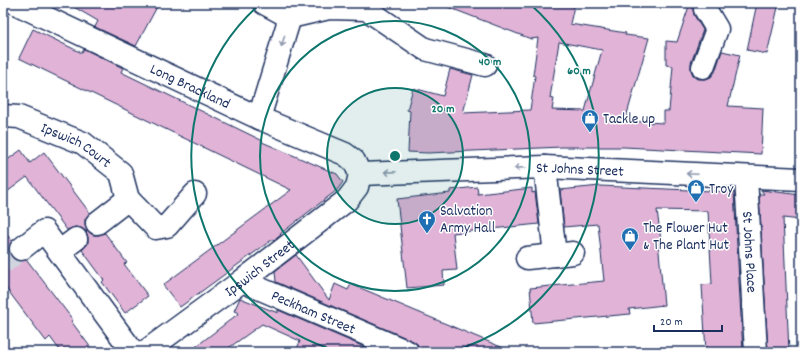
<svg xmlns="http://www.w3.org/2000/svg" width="804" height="355" viewBox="0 0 804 355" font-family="Dekko,sans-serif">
	<rect width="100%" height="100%" fill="#fff"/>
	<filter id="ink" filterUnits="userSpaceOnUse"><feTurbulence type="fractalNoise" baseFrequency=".025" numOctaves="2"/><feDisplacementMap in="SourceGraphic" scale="8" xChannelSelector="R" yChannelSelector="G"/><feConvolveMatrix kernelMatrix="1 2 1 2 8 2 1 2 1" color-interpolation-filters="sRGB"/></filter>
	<g filter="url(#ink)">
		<g fill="#e1b4d7" stroke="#1b2f5e" fill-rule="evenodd">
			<path d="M 67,3 L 159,3 L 136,46 L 95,27 L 98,21 Z"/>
			<path d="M 441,3 L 563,3 L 574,6 L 570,24 L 626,33 L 625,35 L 649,38 L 625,121 L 664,123 L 664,111 L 669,111 L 673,66 L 666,65 L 666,41 L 677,42 L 690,3 L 694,3 L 693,10 L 694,15 L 703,30 L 691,63 L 691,70 L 693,75 L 698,79 L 706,79 L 711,77 L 715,72 L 722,51 L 740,55 L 728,106 L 763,108 L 761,154 L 624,147 L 562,147 L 428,153 L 408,152 L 410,111 L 407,110 L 413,88 L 443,96 L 450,69 L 473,75 L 463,113 L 530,110 L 535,76 L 533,75 L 538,38 L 531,39 L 440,4 ZM 559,42 L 602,50 L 585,111 L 552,110 L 554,99 L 550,98 Z"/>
			<path d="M 757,3 L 779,3 L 767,54 L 747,50 Z"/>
			<path d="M 33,29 L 82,53 L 84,49 L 123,68 L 121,72 L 263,141 L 262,142 L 337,174 L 343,182 L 337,190 L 280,234 L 281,235 L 273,241 L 273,239 L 180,307 L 163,285 L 291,190 L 19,58 Z"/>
			<path d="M 21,150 L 30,163 L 44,152 L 90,213 L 85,219 L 85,224 L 87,230 L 93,235 L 99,235 L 105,233 L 127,263 L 124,264 L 148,296 L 125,313 L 102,282 L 104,280 L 82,250 L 88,244 L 88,237 L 86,231 L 81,228 L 75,227 L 67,230 L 27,177 L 3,195 L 3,163 Z"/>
			<path d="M 600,186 L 734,192 L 743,352 L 706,352 L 702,285 L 712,284 L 708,211 L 657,210 L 661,241 L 658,241 L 664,305 L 629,309 L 630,314 L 533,323 L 530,288 L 604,281 L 598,224 L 564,227 L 560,190 Z"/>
			<path d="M 477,187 L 478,194 L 532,188 L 532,193 L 535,192 L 539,224 L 453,233 L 457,270 L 443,271 L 444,285 L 407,288 L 397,199 L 450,193 L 450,190 Z"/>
			<path d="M 761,190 L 801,195 L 801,220 L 783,218 L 789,352 L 768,352 L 759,194 L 764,194 Z"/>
			<path d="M 3,230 L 12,241 L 9,245 L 9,250 L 11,256 L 17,261 L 22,261 L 27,260 L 73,320 L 71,321 L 94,352 L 61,352 L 50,337 L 46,341 L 3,284 Z"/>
			<path d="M 296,255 L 329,300 L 335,284 L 348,290 L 351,284 L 513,352 L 420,352 L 418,345 L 413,341 L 276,282 L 275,271 Z"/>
			<path d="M 240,298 L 278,313 L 278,310 L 376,352 L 296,352 L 300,341 L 262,324 L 223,352 L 189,352 L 239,313 L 234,311 Z"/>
		</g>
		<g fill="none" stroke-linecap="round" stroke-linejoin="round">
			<path stroke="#d1d5df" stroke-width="22" stroke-dasharray="22 11" stroke-linecap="butt" d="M 3,263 L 21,249"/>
			<g stroke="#1b2f5e" stroke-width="25">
				<g id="street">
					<path id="s1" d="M 15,3 L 259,118 L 345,154 L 354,161 L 360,174"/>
					<path d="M 264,3 L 290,17 L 329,8 L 366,9 L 425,49 L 485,65"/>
					<path d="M 703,67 L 717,29 L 705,9 L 707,3"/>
					<path id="s2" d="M 3,116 L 19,117 L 83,143 L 121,173 L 128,199 L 156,228 L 167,226 L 195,194"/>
					<path d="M 259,118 L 290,17 L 286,3"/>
					<path d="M 545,167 L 555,255"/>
					<path id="s3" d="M 360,174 L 545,167 L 801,179"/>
					<path id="s4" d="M 746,177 L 756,352"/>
					<path d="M 97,223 L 128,199"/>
					<path d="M 21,249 L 44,231 L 133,352"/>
					<path d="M 60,251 L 76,239"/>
					<path d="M 527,258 L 573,253"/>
					<path id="s5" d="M 242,281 L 408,352"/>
					<path id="s6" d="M 145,352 L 242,281 L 347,200 L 357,187 L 360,174"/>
				</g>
			</g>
			<use href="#street" stroke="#fff" stroke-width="22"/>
		</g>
		<defs><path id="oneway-shaft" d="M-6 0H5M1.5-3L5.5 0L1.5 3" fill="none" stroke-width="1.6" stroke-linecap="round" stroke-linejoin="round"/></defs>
		<g stroke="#8d97ae">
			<use href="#oneway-shaft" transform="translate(283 41) rotate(107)"/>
			<use href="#oneway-shaft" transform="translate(520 168) rotate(178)"/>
			<use href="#oneway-shaft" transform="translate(390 172) rotate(178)"/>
			<use href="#oneway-shaft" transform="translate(692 174) rotate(-177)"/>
		</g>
	</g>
	<circle cx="395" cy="156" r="68" fill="#0f766e" fill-opacity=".12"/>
	<g fill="none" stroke="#0f766e" stroke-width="2">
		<circle cx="395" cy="156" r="68"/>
		<circle cx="395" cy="156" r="135"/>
		<path d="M341 352A203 203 0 0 1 260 4M530 4A203 203 0 0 1 449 352"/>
	</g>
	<defs>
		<g id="shop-pin" transform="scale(0.9)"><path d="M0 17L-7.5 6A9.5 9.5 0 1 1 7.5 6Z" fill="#1f6fb2" stroke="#fff"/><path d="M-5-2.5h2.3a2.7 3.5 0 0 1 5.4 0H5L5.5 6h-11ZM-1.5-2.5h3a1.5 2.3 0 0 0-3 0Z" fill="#fff"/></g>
		<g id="church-pin" transform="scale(0.9)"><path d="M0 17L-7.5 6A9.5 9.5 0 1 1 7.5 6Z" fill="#1f6fb2" stroke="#fff"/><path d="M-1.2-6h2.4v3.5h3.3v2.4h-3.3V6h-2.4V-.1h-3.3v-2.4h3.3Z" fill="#fff"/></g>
	</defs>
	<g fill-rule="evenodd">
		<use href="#shop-pin" x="590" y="118"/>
		<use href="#shop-pin" x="696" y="188"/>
		<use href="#church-pin" x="427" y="219"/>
		<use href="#shop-pin" x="630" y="236"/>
	</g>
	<g text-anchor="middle" stroke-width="3" stroke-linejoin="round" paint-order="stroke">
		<g font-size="15" fill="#1b2f5e" stroke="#fff">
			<text dy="5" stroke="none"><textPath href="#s1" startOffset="194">Long Brackland</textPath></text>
			<text dy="5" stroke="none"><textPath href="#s2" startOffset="80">Ipswich Court</textPath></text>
			<text dy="5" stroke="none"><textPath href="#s3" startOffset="220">St Johns Street</textPath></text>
			<text dy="5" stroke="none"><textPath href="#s4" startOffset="75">St Johns Place</textPath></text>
			<text dy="5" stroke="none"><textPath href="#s6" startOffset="142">Ipswich Street</textPath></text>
			<text dy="5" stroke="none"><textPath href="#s5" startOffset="78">Peckham Street</textPath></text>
		</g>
		<g font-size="15" fill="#1b2f5e" stroke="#fff" text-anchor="start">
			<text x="603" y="123">Tackle up</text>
			<text x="709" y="193">Troy</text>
			<text x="440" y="215">Salvation<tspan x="440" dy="17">Army Hall</tspan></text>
			<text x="643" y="232">The Flower Hut<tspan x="643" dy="17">&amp; The Plant Hut</tspan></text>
		</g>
	</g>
	<circle cx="395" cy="156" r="6" fill="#0f766e" stroke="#fff" stroke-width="2"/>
	<g font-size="12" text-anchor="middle" font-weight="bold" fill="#0f766e" stroke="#fff" stroke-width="3" stroke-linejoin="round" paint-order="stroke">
		<text x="490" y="65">40 m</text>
		<text x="579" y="74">60 m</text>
		<text x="443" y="112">20 m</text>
	</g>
	<rect width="804" height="355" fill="none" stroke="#fff" stroke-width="16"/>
	<rect x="8" y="8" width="788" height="339" fill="none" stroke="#1b2f5e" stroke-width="1.5" filter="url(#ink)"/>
	<path d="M654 325v6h68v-6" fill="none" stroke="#1b2f5e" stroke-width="2"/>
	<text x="660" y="325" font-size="12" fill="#1b2f5e" stroke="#ffffff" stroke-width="3" paint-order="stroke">20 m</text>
</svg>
